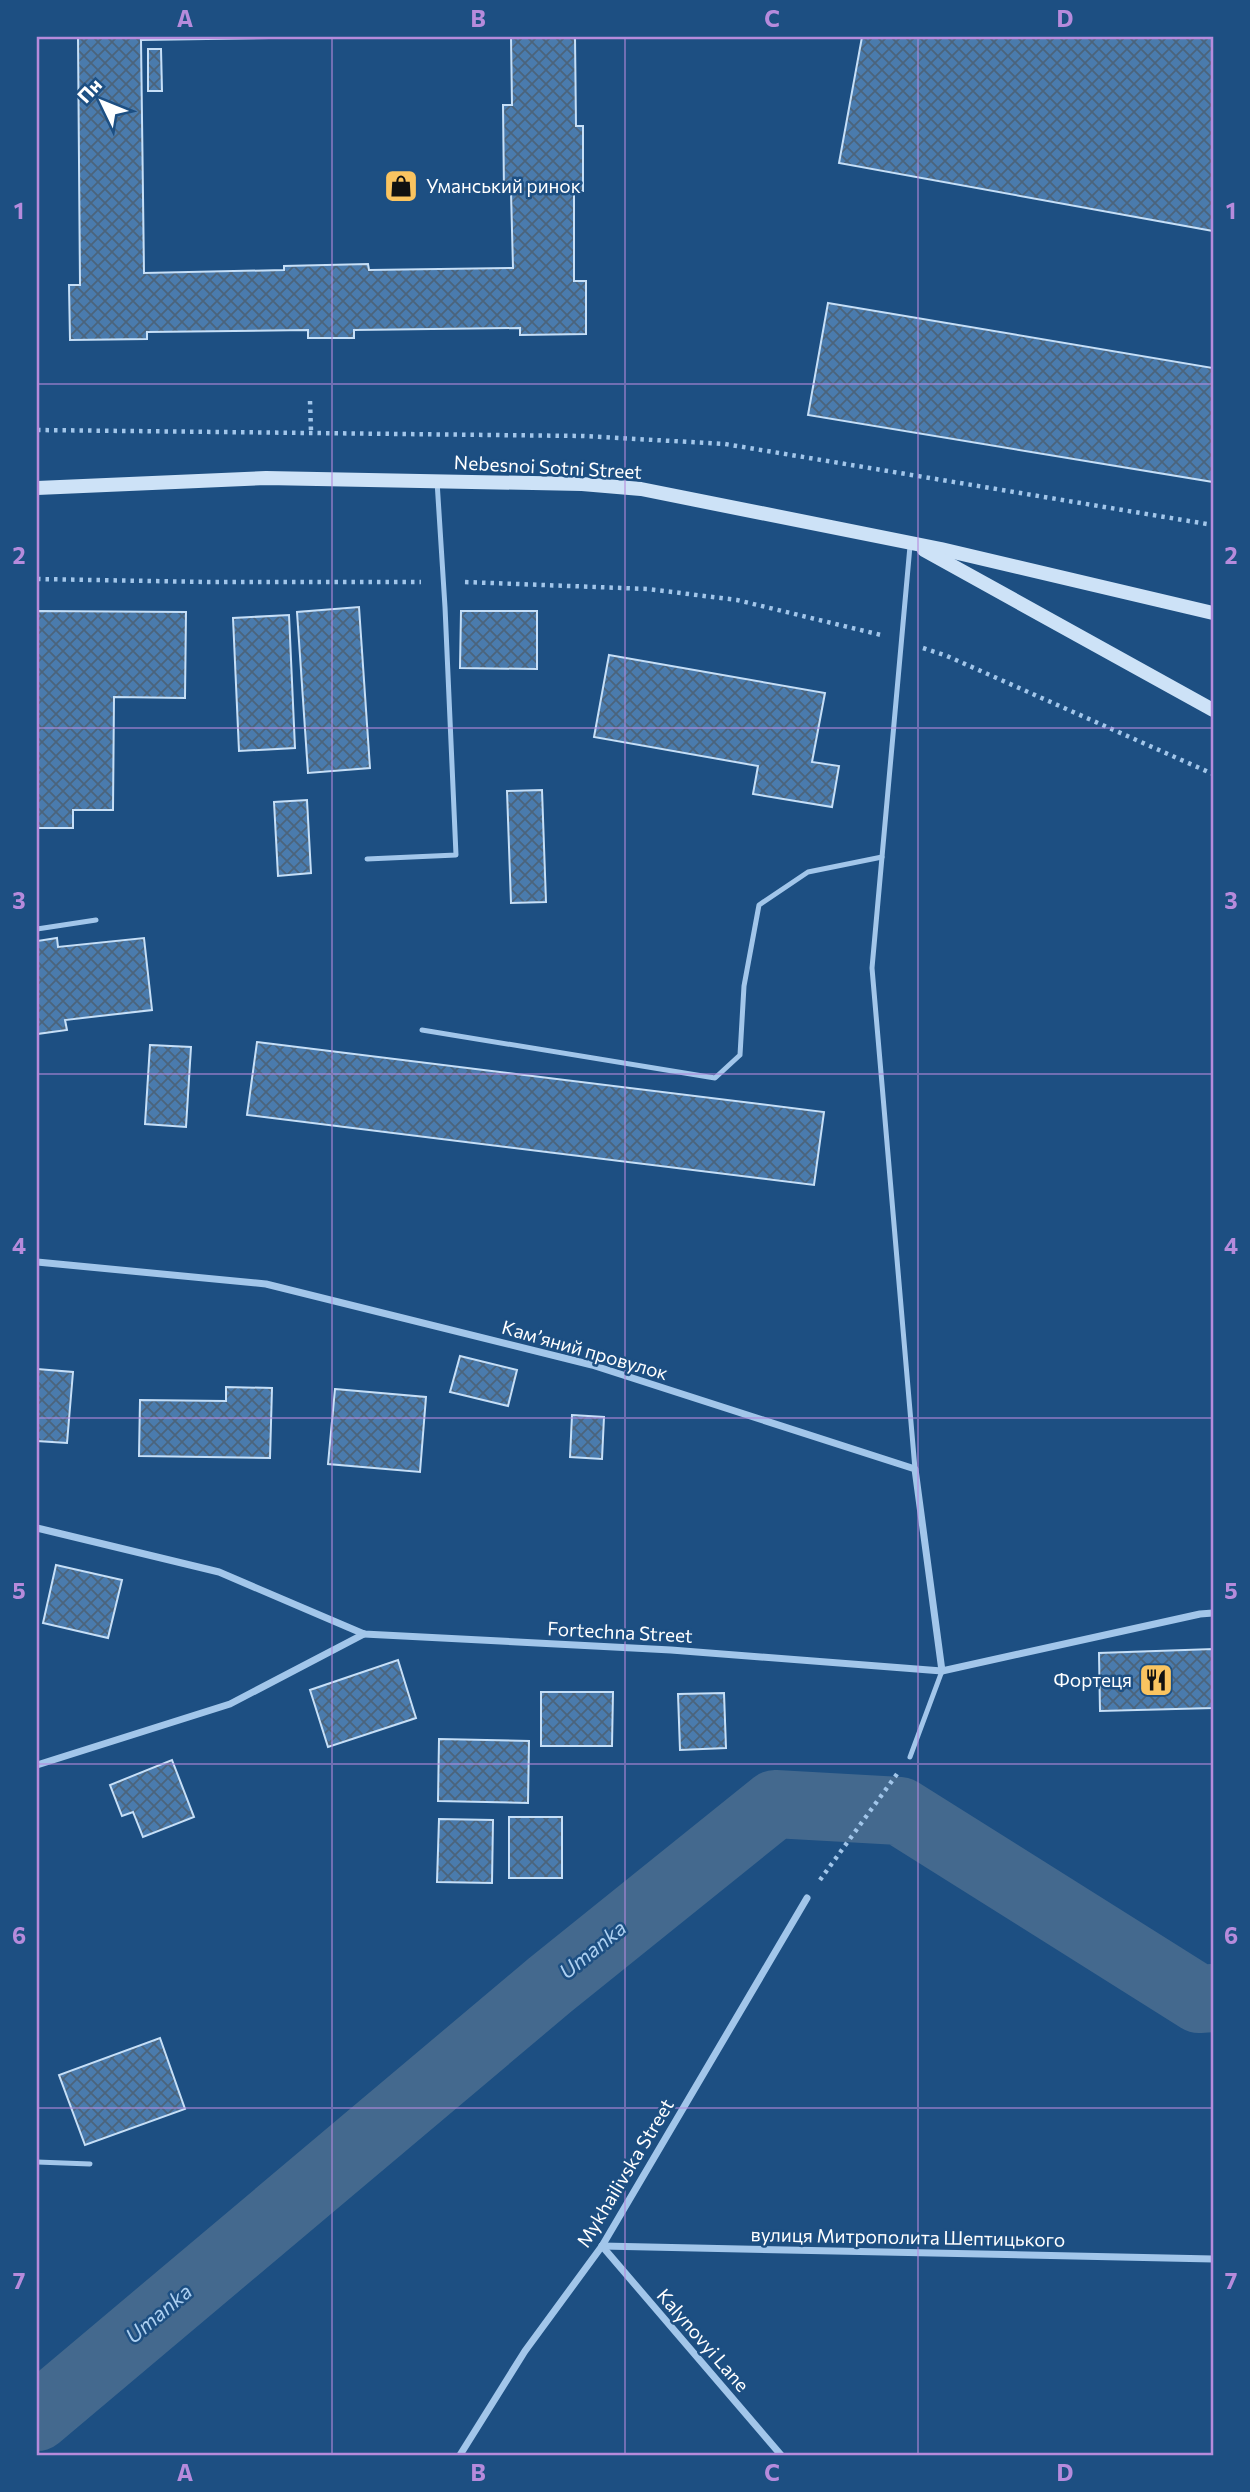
<svg xmlns="http://www.w3.org/2000/svg" width="1250" height="2492" viewBox="0 0 1250 2492" font-family="Commissioner,sans-serif">
	<defs>
		<pattern id="building-cross-hatch" width="8" height="8" patternUnits="userSpaceOnUse" patternTransform="scale(1.75)"><rect width="8" height="8" fill="#4a7bad"/><path d="M0 0l8 8M0 8l8-8" fill="none" stroke="#4b647c"/></pattern>
	</defs>
	<rect width="100%" height="100%" fill="#1d4f82"/>
	<g fill="none" stroke-linecap="round" stroke-linejoin="round">
		<path stroke="#44698e" stroke-width="68" d="M 37,2417 L 550,1985 L 775,1804 L 900,1811 L 1199,1999 L 1213,1998"/>
	</g>
	<g fill="url(#building-cross-hatch)" stroke="#c6dff7" stroke-width="2">
		<path d="M 78,37 L 331,37 L 141,40 L 144,273 L 284,270 L 284,266 L 368,264 L 369,270 L 513,268 L 511,192 L 504,193 L 503,105 L 512,105 L 511,37 L 575,37 L 576,126 L 583,126 L 583,191 L 574,191 L 574,281 L 586,281 L 586,334 L 520,335 L 520,328 L 354,330 L 354,338 L 308,338 L 308,330 L 147,332 L 147,339 L 70,340 L 69,285 L 80,285 Z"/>
		<path d="M 862,37 L 1213,37 L 1213,231 L 839,163 Z"/>
		<path d="M 148,49 L 161,49 L 162,91 L 148,91 Z"/>
		<path d="M 828,303 L 1213,368 L 1213,482 L 808,415 Z"/>
		<path d="M 359,607 L 370,768 L 308,773 L 297,612 Z"/>
		<path d="M 37,611 L 186,612 L 185,698 L 114,697 L 113,810 L 73,810 L 73,828 L 37,828 Z"/>
		<path d="M 461,611 L 537,611 L 537,669 L 460,668 Z"/>
		<path d="M 289,615 L 295,748 L 239,751 L 233,618 Z"/>
		<path d="M 609,655 L 825,693 L 812,762 L 839,766 L 832,807 L 753,794 L 758,766 L 594,737 Z"/>
		<path d="M 542,790 L 546,902 L 511,903 L 507,791 Z"/>
		<path d="M 307,800 L 311,873 L 278,876 L 274,802 Z"/>
		<path d="M 57,938 L 58,947 L 144,938 L 152,1010 L 65,1020 L 67,1030 L 37,1034 L 37,941 Z"/>
		<path d="M 257,1042 L 824,1112 L 814,1185 L 247,1115 Z"/>
		<path d="M 150,1045 L 191,1047 L 186,1127 L 145,1124 Z"/>
		<path d="M 460,1356 L 517,1370 L 508,1406 L 450,1392 Z"/>
		<path d="M 37,1369 L 73,1372 L 67,1443 L 37,1441 Z"/>
		<path d="M 226,1387 L 272,1388 L 270,1458 L 139,1456 L 140,1400 L 226,1401 Z"/>
		<path d="M 335,1389 L 426,1397 L 420,1472 L 328,1464 Z"/>
		<path d="M 572,1415 L 604,1417 L 602,1459 L 570,1457 Z"/>
		<path d="M 56,1565 L 122,1580 L 108,1638 L 43,1623 Z"/>
		<path d="M 1213,1649 L 1213,1708 L 1100,1711 L 1099,1653 Z"/>
		<path d="M 398,1660 L 416,1718 L 328,1747 L 310,1690 Z"/>
		<path d="M 541,1692 L 613,1692 L 612,1746 L 541,1746 Z"/>
		<path d="M 724,1693 L 726,1748 L 680,1750 L 678,1694 Z"/>
		<path d="M 439,1739 L 529,1741 L 528,1803 L 438,1801 Z"/>
		<path d="M 172,1760 L 194,1817 L 143,1837 L 133,1812 L 122,1816 L 110,1785 Z"/>
		<rect x="509" y="1817" width="53" height="61"/>
		<path d="M 439,1819 L 493,1820 L 492,1883 L 437,1882 Z"/>
		<path d="M 160,2038 L 185,2109 L 85,2145 L 59,2075 Z"/>
	</g>
	<g fill="none" stroke-linecap="round" stroke-linejoin="round">
		<g stroke="#a2c6ea" stroke-width="4.5" stroke-dasharray="3.5 5" stroke-linecap="butt">
			<path d="M 310,401 L 311,431"/>
			<path d="M 37,430 L 584,436 L 725,444 L 1213,525"/>
			<path d="M 37,579 L 207,582 L 421,582"/>
			<path d="M 465,582 L 648,589 L 737,600 L 881,635"/>
			<path d="M 923,648 L 947,656 L 1213,774"/>
			<path d="M 820,1880 L 897,1774"/>
		</g>
		<g stroke="#a2c6ea" stroke-width="5">
			<path d="M 910,546 L 872,968 L 915,1469"/>
			<path d="M 367,859 L 456,855 L 445,607 L 437,481"/>
			<path d="M 37,929 L 96,920"/>
			<path d="M 422,1030 L 715,1078 L 740,1055 L 744,986 L 759,905 L 808,872 L 882,857"/>
			<path d="M 910,1757 L 942,1671"/>
			<path d="M 37,2162 L 90,2164"/>
		</g>
		<g stroke="#a2c6ea" stroke-width="7">
			<path d="M 37,1262 L 266,1284 L 592,1365 L 915,1469 L 942,1671"/>
			<path d="M 37,1528 L 219,1572 L 364,1634 L 671,1650 L 942,1671 L 1200,1614 L 1213,1613"/>
			<path d="M 37,1765 L 230,1704 L 364,1634"/>
			<path d="M 602,2246 L 1213,2259"/>
			<path d="M 602,2246 L 781,2455"/>
			<path d="M 460,2455 L 525,2351 L 602,2246 L 807,1898"/>
		</g>
		<g stroke="#cde2f7" stroke-width="14">
			<path d="M 37,488 L 266,478 L 582,484 L 641,489 L 941,549 L 1213,613"/>
			<path d="M 924,550 L 1213,710"/>
		</g>
	</g>
	<path fill="none" stroke="#b68bdc" stroke-width="2" stroke-opacity="0.55" d="M 332,37 L 332,2455M 625,37 L 625,2455M 918,37 L 918,2455M 37,384 L 1213,384M 37,728 L 1213,728M 37,1074 L 1213,1074M 37,1418 L 1213,1418M 37,1764 L 1213,1764M 37,2108 L 1213,2108"/>
	<defs>
		<g id="shop-square" transform="scale(1.75)"><rect x="-9" y="-9" width="18" height="18" rx="4" fill="#fac460" stroke="#1d4f82"/><path d="M-5-2.5h2.3a2.7 3.5 0 0 1 5.4 0H5L5.5 6h-11ZM-1.5-2.5h3a1.5 2.3 0 0 0-3 0Z" fill="#111"/></g>
		<g id="restaurant-square" transform="scale(1.75)"><rect x="-9" y="-9" width="18" height="18" rx="4" fill="#fac460" stroke="#1d4f82"/><path d="M-5-6h1v4h1v-4h1v4h1v-4h1v5L-1.5 .5V6h-2V.5L-5-1ZM5-6V6H3V1.5H1.5Q1.5-4 5-6Z" fill="#111"/></g>
	</defs>
	<g fill-rule="evenodd">
		<use href="#shop-square" x="401" y="186"/>
		<use href="#restaurant-square" x="1156" y="1680"/>
	</g>
	<g text-anchor="middle" stroke-width="5" stroke-linejoin="round" paint-order="stroke">
		<g font-size="19" fill="#fff" stroke="#1d4f82" text-anchor="start">
			<text x="426" y="193">Уманський ринок</text>
			<text x="1132" y="1687" text-anchor="end">Фортеця</text>
		</g>
		<g font-size="19" fill="#fff" stroke="#1d4f82">
			<text transform="translate(548 467) rotate(3)" y="7">Nebesnoi Sotni Street</text>
			<text transform="translate(585 1350) rotate(16)" y="7">Камʼяний провулок</text>
			<text transform="translate(620 1632) rotate(3)" y="7">Fortechna Street</text>
			<text transform="translate(625 2173) rotate(-59)" y="7">Mykhailivska Street</text>
			<text transform="translate(908 2237) rotate(1)" y="7">вулиця Митрополита Шептицького</text>
			<text transform="translate(703 2340) rotate(49)" y="7">Kalynovyi Lane</text>
		</g>
		<g font-size="21" font-style="italic" fill="#add0f1" stroke="#1d4f82">
			<text transform="translate(593 1950) rotate(-39)" y="7">Umanka</text>
			<text transform="translate(159 2314) rotate(-40)" y="7">Umanka</text>
		</g>
	</g>
	<rect width="1250" height="2492" fill="none" stroke="#1d4f82" stroke-width="77"/>
	<g transform="translate(102 102) rotate(313)" stroke="#1d4f82" stroke-width="5" paint-order="stroke">
	<path d="M0-5L12 26L0 18L-12 26Z" fill="#ffffff"/>
	<text y="-10" font-size="19" font-weight="bold" text-anchor="middle" fill="#ffffff">Пн</text>
	</g>
	<rect x="38" y="38" width="1174" height="2416" fill="none" stroke="#b68bdc" stroke-width="2.5"/>
	<g font-size="23" text-anchor="middle" font-weight="bold" fill="#b68bdc">
		<text x="185" y="27">A</text>
		<text x="478" y="27">B</text>
		<text x="772" y="27">C</text>
		<text x="1065" y="27">D</text>
		<text x="19" y="219">1</text>
		<text x="1231" y="219">1</text>
		<text x="19" y="564">2</text>
		<text x="1231" y="564">2</text>
		<text x="19" y="909">3</text>
		<text x="1231" y="909">3</text>
		<text x="19" y="1254">4</text>
		<text x="1231" y="1254">4</text>
		<text x="19" y="1599">5</text>
		<text x="1231" y="1599">5</text>
		<text x="19" y="1944">6</text>
		<text x="1231" y="1944">6</text>
		<text x="19" y="2289">7</text>
		<text x="1231" y="2289">7</text>
		<text x="185" y="2481">A</text>
		<text x="478" y="2481">B</text>
		<text x="772" y="2481">C</text>
		<text x="1065" y="2481">D</text>
	</g>
</svg>
